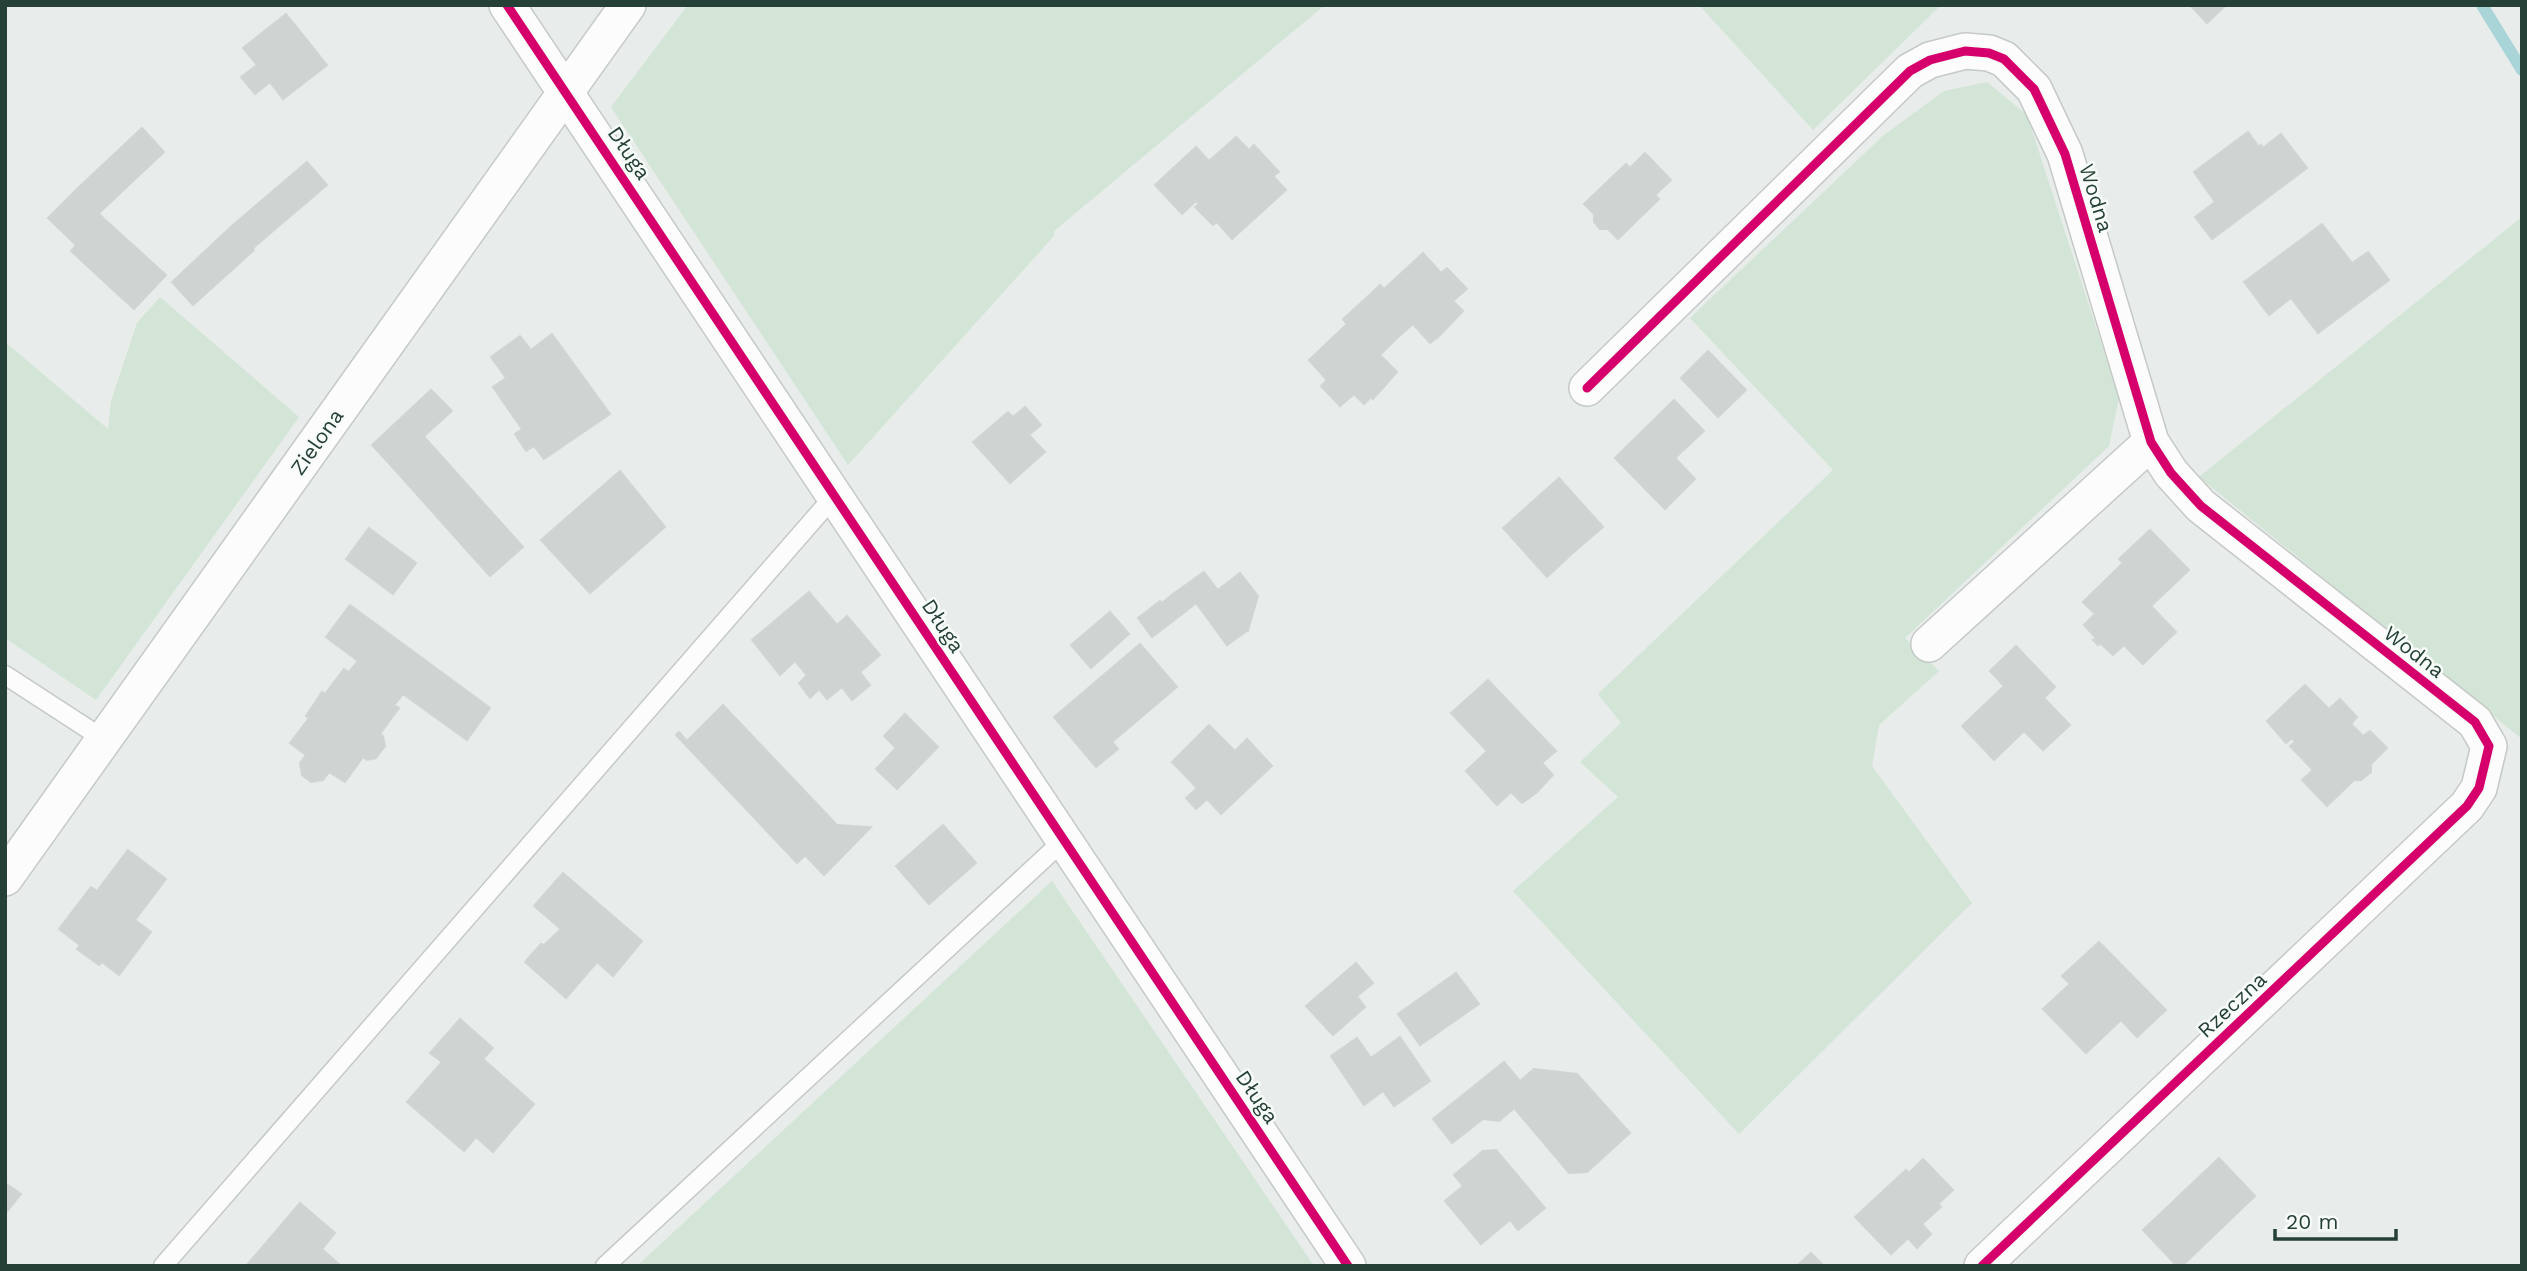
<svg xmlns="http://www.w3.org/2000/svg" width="2527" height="1271" viewBox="0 0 2527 1271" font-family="'Work Sans',sans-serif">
	<rect width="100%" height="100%" fill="#e8ecea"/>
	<g fill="#d2e5d6">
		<path d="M 688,5 L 1325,5 L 1054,231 L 1054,236 L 848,465 L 611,107 Z"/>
		<path d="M 1699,5 L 1941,5 L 1813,130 Z"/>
		<path d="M 1987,82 L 2027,115 L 2119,398 L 2109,446 L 1905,638 L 1939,671 L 1879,725 L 1872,766 L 1972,903 L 1739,1134 L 1513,891 L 1618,797 L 1580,762 L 1621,723 L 1598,694 L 1833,470 L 1690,318 L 1884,135 L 1944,91 Z"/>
		<path d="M 2522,217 L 2522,739 L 2199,477 Z"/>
		<path d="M 160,297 L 299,417 L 96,700 L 5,638 L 5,342 L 108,429 L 111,401 L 137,323 Z"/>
		<path d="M 1052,881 L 1314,1266 L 637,1266 Z"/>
	</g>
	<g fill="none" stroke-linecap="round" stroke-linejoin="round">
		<path stroke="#aad5d8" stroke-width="12" d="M 2482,5 L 2522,70"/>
	</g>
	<g fill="#cfd3d1" stroke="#d0d5d3" stroke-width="2">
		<path d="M 2190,5 L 2226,5 L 2207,23 Z"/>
		<path d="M 286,14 L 327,65 L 283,99 L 270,82 L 255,94 L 241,77 L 257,65 L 243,48 Z"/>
		<path d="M 142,128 L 164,152 L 99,213 L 77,189 Z"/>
		<path d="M 2248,132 L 2259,147 L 2261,145 L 2263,148 L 2281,134 L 2307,168 L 2212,239 L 2195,217 L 2215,202 L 2194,172 Z"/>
		<path d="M 1236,137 L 1249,150 L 1254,145 L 1279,172 L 1273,176 L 1286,190 L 1232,239 L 1217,222 L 1213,225 L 1195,207 L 1199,204 L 1196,201 L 1182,214 L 1155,185 L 1196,147 L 1209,161 Z"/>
		<path d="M 1645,153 L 1671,180 L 1655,195 L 1659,199 L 1618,239 L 1608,229 L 1600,229 L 1594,222 L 1594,214 L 1584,204 L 1626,164 L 1630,168 Z"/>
		<path d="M 307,162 L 327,185 L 253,248 L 233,225 Z"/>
		<path d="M 77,189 L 102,217 L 76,245 L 48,218 Z"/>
		<path d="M 102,217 L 166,275 L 134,309 L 71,251 Z"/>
		<path d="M 2322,224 L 2352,263 L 2368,252 L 2389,280 L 2318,333 L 2291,298 L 2269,315 L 2244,282 Z"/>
		<path d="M 233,225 L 254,250 L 193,305 L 172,282 Z"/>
		<path d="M 1423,253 L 1441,273 L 1447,268 L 1467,289 L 1453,301 L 1463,311 L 1438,337 L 1430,343 L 1413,324 L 1396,339 L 1362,302 L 1380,285 L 1384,289 Z"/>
		<path d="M 1362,302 L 1396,339 L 1380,355 L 1397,372 L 1373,399 L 1371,397 L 1364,404 L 1354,394 L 1340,406 L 1321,386 L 1327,380 L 1309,360 L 1347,324 L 1343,319 Z"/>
		<path d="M 552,334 L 610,414 L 544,459 L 534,446 L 526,451 L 515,434 L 522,429 L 493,387 L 506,378 L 491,357 L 520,336 L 531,350 Z"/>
		<path d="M 1708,351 L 1746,390 L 1718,417 L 1681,378 Z"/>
		<path d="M 431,390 L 452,411 L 423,437 L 418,430 L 386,460 L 372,445 Z"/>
		<path d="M 1674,400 L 1704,431 L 1675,458 L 1695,479 L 1665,509 L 1615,458 Z"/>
		<path d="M 1025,407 L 1041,425 L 1029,435 L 1045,452 L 1010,483 L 973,442 L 1008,412 L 1013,417 Z"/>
		<path d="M 418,430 L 505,527 L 472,556 L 386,460 Z"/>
		<path d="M 620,471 L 665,527 L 590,593 L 541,540 Z"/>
		<path d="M 1559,478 L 1603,527 L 1575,551 L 1531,503 Z"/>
		<path d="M 1531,503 L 1575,551 L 1547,577 L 1503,528 Z"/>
		<path d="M 505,527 L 523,547 L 490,576 L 472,556 Z"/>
		<path d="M 369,528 L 416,563 L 393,594 L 346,559 Z"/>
		<path d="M 2150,530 L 2189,570 L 2151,606 L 2176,632 L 2143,664 L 2124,645 L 2113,655 L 2100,643 L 2098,645 L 2093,640 L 2096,638 L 2084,625 L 2095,614 L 2083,602 L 2123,563 L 2119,559 Z"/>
		<path d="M 1204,572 L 1248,630 L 1227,645 L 1196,603 L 1186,611 L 1173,594 Z"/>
		<path d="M 1240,573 L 1258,596 L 1248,630 L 1218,590 Z"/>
		<path d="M 809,592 L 837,625 L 847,616 L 880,655 L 860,672 L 870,685 L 852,700 L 842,687 L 827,699 L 819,689 L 810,698 L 799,683 L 807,675 L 795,661 L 780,675 L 752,640 Z"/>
		<path d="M 1173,594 L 1186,611 L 1152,637 L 1138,618 L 1160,601 L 1162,603 Z"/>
		<path d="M 350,605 L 490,708 L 467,740 L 403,694 L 394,705 L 399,708 L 380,734 L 383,736 L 385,746 L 376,758 L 367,760 L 363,757 L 345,782 L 329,772 L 323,780 L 311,782 L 302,775 L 300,763 L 306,755 L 290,743 L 309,718 L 306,716 L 322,692 L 325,694 L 344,669 L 349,672 L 358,661 L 326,637 Z"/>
		<path d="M 1110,612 L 1129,634 L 1091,668 L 1071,645 Z"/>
		<path d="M 1140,644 L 1177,687 L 1112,742 L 1118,749 L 1096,767 L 1054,717 Z"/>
		<path d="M 2016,646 L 2055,687 L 2044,698 L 2070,725 L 2043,750 L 2024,731 L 1994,760 L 1962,726 L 2004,686 L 1990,671 Z"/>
		<path d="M 1488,680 L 1556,751 L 1542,763 L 1553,775 L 1536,793 L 1522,803 L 1511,792 L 1497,805 L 1466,771 L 1487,751 L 1451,713 Z"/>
		<path d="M 2305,685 L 2329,709 L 2340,699 L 2357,717 L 2351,724 L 2363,736 L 2370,731 L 2387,748 L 2371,764 L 2371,772 L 2361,780 L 2354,780 L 2327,806 L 2302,780 L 2313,770 L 2290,746 L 2295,742 L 2292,738 L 2286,743 L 2267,721 Z"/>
		<path d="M 723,705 L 837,825 L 797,863 L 676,735 L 679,732 L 687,741 Z"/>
		<path d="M 905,714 L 938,747 L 897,789 L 876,769 L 896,748 L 884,736 Z"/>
		<path d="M 1209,725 L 1235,751 L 1247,739 L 1272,766 L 1221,814 L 1207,799 L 1196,809 L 1186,798 L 1197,788 L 1172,762 Z"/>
		<path d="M 837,825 L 871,827 L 824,875 L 805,855 Z"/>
		<path d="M 943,825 L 976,863 L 929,904 L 896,866 Z"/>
		<path d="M 128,850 L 166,879 L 135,920 L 151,932 L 119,975 L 102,962 L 99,965 L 77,949 L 80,945 L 59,929 L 91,887 L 97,891 Z"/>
		<path d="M 563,873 L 642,941 L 613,976 L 597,962 L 566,998 L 525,962 L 541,944 L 544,945 L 561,929 L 534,906 Z"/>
		<path d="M 2099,942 L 2166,1010 L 2137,1037 L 2121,1020 L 2086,1053 L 2043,1009 L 2070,984 L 2062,976 Z"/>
		<path d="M 1356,963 L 1373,983 L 1357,996 L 1365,1007 L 1333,1035 L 1306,1006 Z"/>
		<path d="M 1456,973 L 1479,1004 L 1420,1045 L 1398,1014 Z"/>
		<path d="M 460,1019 L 493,1048 L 483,1059 L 534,1104 L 493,1152 L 476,1137 L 464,1151 L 407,1102 L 442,1062 L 430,1053 Z"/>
		<path d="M 1400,1037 L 1430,1081 L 1394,1106 L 1383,1091 L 1364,1105 L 1331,1056 L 1357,1038 L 1371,1058 Z"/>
		<path d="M 1504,1062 L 1531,1094 L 1499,1121 L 1483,1119 L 1452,1143 L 1433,1119 Z"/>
		<path d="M 1534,1069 L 1577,1074 L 1630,1133 L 1587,1172 L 1569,1173 L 1514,1108 L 1531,1094 L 1520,1081 Z"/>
		<path d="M 1496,1150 L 1545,1208 L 1518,1230 L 1510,1220 L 1481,1244 L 1445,1201 L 1463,1186 L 1454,1175 L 1483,1151 Z"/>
		<path d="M 2219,1158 L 2255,1196 L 2182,1266 L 2177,1266 L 2143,1230 Z"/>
		<path d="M 1923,1159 L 1953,1190 L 1938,1204 L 1909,1173 Z"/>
		<path d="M 1906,1170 L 1941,1207 L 1922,1224 L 1931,1234 L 1917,1248 L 1908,1238 L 1891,1254 L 1855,1217 Z"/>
		<path d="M 5,1183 L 21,1194 L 5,1214 Z"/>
		<path d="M 300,1203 L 335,1233 L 322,1249 L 341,1266 L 246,1266 Z"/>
		<path d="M 1811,1253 L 1824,1266 L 1797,1266 Z"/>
	</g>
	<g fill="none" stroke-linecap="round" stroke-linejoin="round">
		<g stroke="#c5c9c7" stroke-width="21">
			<g id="service">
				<path d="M 5,675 L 105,740"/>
				<path d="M 163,1266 L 835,495"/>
				<path d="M 605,1266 L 1064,840"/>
			</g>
		</g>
		<g stroke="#c5c9c7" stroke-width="38">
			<g id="minor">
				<path d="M 507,5 L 1348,1266"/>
				<path d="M 1587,388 L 1910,71 L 1930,60 L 1965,51 L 1989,53 L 2004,59 L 2034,89 L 2065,154 L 2151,442 L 2171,473 L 2201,506 L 2475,722 L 2489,746 L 2479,788 L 2467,806 L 1982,1266"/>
				<path d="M 1929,644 L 2151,442"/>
				<path d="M 5,878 L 628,5"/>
			</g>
		</g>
		<use href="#service" stroke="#fcfcfc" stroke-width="18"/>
		<use href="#minor" stroke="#fcfcfc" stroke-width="35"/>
		<g stroke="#f7fbf8" stroke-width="13">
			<g id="cycleway">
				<path d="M 507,5 L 1348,1266"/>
				<path d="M 1587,388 L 1910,71 L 1930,60 L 1965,51 L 1989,53 L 2004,59 L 2034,89 L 2065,154 L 2151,442 L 2171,473 L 2201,506 L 2475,722 L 2489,746 L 2479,788 L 2467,806 L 1982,1266"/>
			</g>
		</g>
		<use href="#cycleway" stroke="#d6006c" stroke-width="9"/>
	</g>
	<g text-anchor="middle" stroke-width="5" stroke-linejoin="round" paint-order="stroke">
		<g font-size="21" fill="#254037" stroke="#f7fbf8">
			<text transform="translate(629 153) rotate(56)" y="7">Długa</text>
			<text transform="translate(2096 198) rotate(73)" y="7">Wodna</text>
			<text transform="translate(317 442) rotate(-55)" y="7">Zielona</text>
			<text transform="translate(943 626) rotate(57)" y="7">Długa</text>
			<text transform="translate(2414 652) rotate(38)" y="7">Wodna</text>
			<text transform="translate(2232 1005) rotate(-43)" y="7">Rzeczna</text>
			<text transform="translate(1257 1097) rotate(56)" y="7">Długa</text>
		</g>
	</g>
	<rect width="2527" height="1271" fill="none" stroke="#254037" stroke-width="14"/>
	<path d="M2275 1229v10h121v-10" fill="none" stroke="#254037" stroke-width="3.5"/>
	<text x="2286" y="1229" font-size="21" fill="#254037" stroke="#f7fbf8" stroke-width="5" paint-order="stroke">20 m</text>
</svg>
